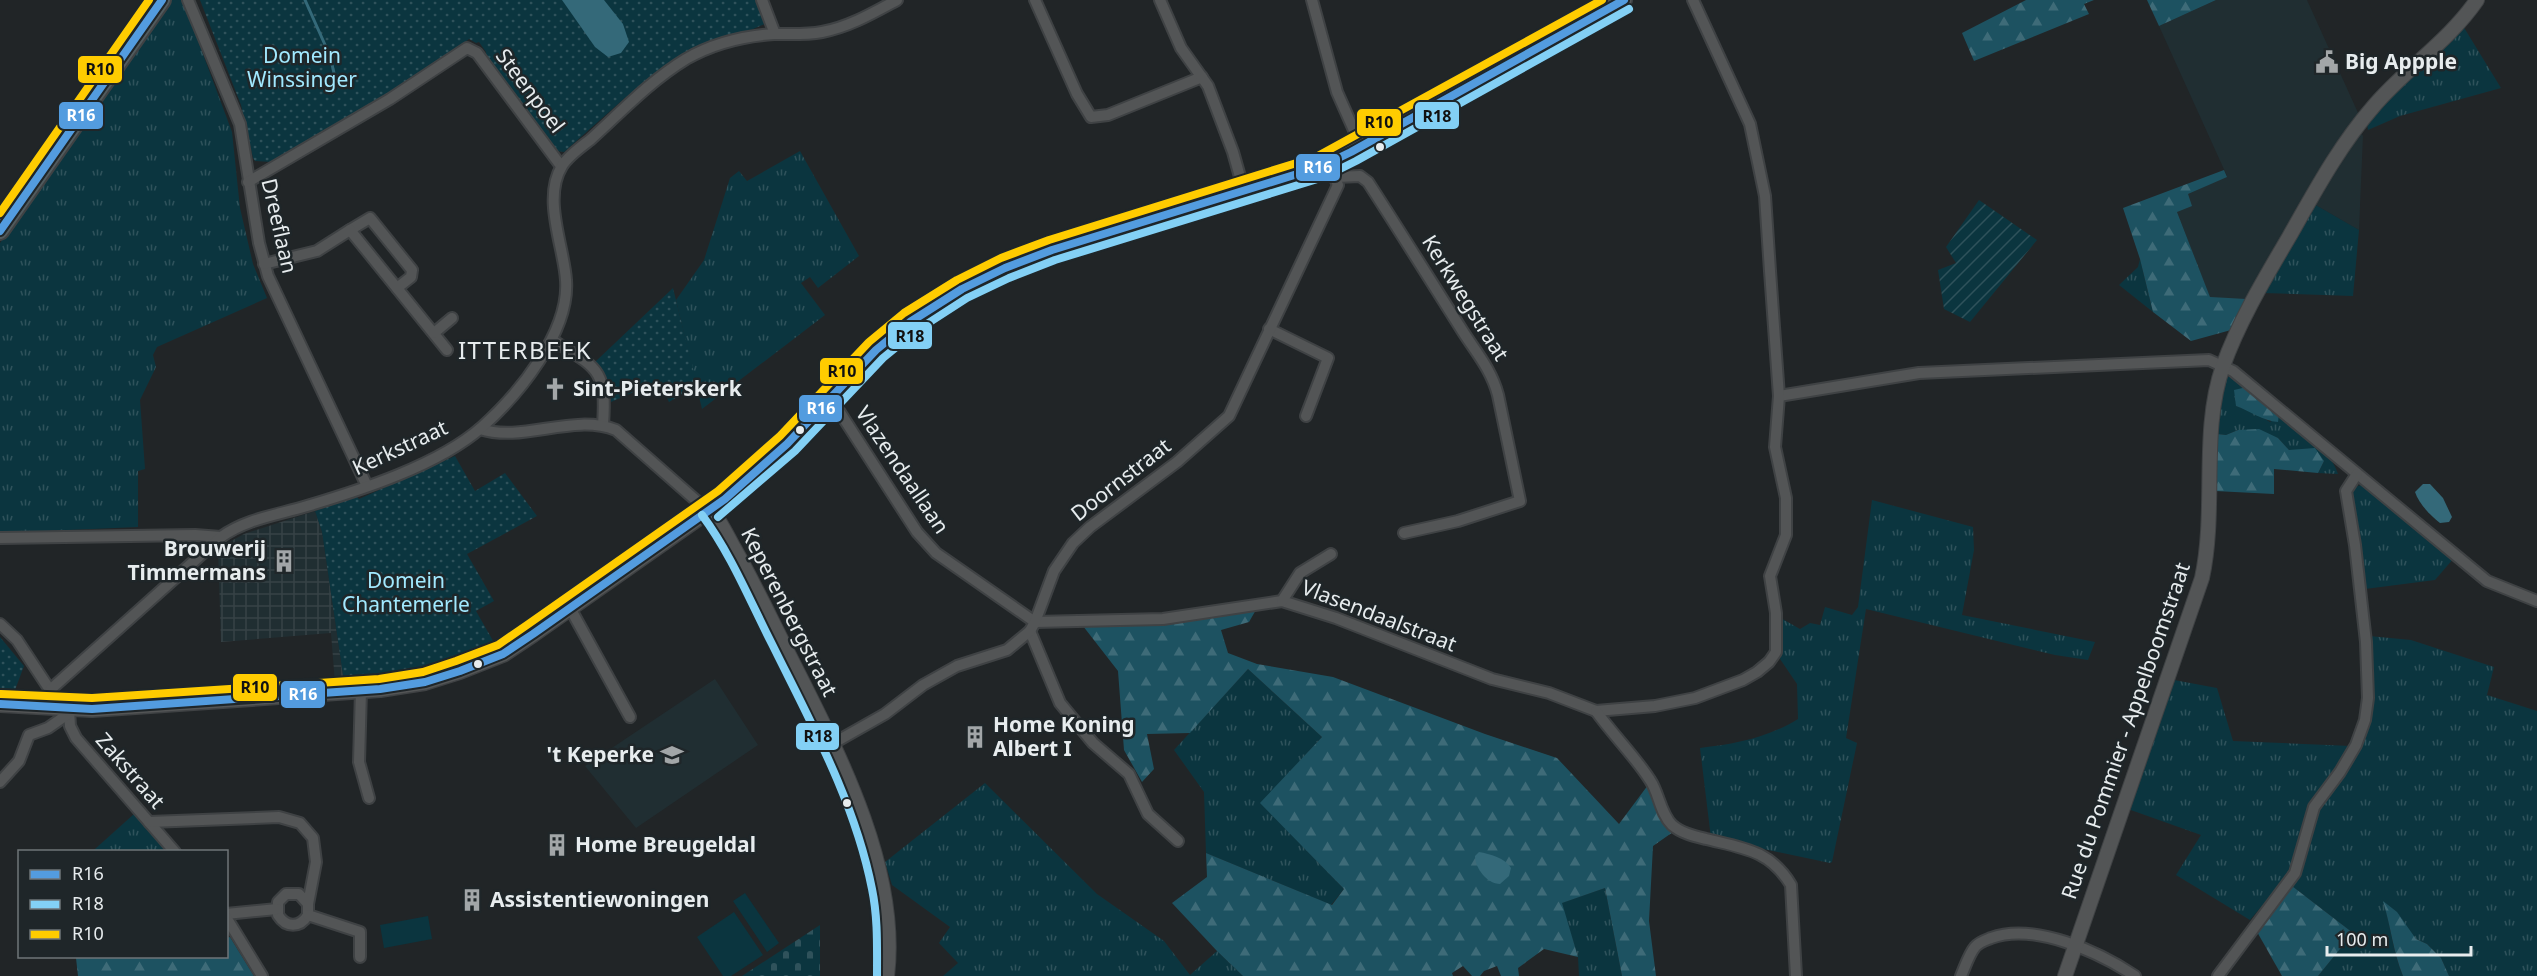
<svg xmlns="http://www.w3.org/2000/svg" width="2537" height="976" viewBox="0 0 2537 976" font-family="'Noto Sans',sans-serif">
	<defs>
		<pattern id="industrial-grid" width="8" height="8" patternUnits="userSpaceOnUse" patternTransform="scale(1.5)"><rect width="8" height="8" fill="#202e32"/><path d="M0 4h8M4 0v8" fill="none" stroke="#364246"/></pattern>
		<pattern id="grass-tufts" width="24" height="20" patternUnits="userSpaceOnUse" patternTransform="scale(1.5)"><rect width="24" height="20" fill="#0b353f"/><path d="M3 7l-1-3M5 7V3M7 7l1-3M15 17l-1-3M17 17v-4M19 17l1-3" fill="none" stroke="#2f525b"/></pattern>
		<pattern id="forest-firs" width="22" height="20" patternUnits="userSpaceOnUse" patternTransform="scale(1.5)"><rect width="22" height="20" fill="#1d5261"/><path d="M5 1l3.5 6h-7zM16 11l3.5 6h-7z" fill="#3e6b78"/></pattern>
		<pattern id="cemetery-stones" width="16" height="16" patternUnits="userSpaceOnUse" patternTransform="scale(1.5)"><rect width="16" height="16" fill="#0b353f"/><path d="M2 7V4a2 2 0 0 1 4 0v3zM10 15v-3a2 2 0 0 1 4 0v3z" fill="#2f525b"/></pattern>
		<pattern id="park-dots" width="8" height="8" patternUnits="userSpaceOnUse" patternTransform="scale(1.5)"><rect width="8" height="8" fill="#0b353f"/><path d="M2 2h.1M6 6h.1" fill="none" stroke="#2f525b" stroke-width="1.8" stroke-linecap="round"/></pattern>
		<pattern id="garden-furrows" width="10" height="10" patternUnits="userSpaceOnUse" patternTransform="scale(1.5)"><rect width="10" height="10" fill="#0b353f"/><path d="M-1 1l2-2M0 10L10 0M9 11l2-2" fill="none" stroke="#2f525b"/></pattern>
	</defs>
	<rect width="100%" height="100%" fill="#212527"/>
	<g fill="#202e32">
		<path d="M 2216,0 L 2307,0 L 2359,115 L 2354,124 L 2363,136 L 2359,230 L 2314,204 L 2247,299 L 2210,298 L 2177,212 L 2188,194 L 2227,176 L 2159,26 Z"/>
		<path d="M 715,679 L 758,745 L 636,828 L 585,766 Z"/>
	</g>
	<path fill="url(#industrial-grid)" d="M 315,511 L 322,532 L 344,682 L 335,683 L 331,633 L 221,642 L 218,548 L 244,534 Z"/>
	<g fill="url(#grass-tufts)">
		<path d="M 172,0 L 181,0 L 184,3 L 232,132 L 240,208 L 253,264 L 267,298 L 157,347 L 153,355 L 156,367 L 140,400 L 145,469 L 138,471 L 138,527 L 0,533 L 0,243 Z"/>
		<path d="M 2463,26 L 2501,88 L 2400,116 L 2368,130 L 2366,119 Z"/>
		<path d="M 800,151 L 859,256 L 818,288 L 810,277 L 801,283 L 825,315 L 702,409 L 676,300 L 704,260 L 730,178 L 739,171 L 747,181 Z"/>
		<path d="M 2314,204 L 2359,230 L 2353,296 L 2264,293 Z"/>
		<path d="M 2140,259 L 2153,312 L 2119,285 L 2138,267 Z"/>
		<path d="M 2231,375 L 2247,387 L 2236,406 L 2252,411 L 2270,422 L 2279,413 C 2300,430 2329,447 2338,474 L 2318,473 L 2324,461 L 2289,450 L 2278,438 L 2238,430 L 2226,435 L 2217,434 L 2225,379 Z"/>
		<path d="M 2364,484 L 2454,558 L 2435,580 L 2365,589 L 2351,500 L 2352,488 Z"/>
		<path d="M 1872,500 L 1973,527 L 1974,550 L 1962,615 L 2095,642 L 2088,660 L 2055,655 L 1866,609 L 1846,738 L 1857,743 L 1832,862 L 1830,863 L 1711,838 L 1700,748 C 1735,744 1767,738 1798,719 L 1797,684 L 1778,656 L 1779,617 L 1800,629 L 1810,623 L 1820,625 L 1825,607 L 1852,615 L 1858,607 Z"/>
		<path d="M 2369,636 L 2411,640 L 2494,667 L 2487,695 L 2537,711 L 2537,976 L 2449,976 L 2441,958 L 2427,944 L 2416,939 L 2384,903 C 2391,928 2393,952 2403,976 L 2318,976 L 2353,933 L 2292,886 L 2307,856 L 2317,810 L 2370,718 L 2373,679 Z"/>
		<path d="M 1248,669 L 1322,737 L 1261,803 L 1344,889 L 1331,905 L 1206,853 L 1204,792 L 1174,750 Z"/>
		<path d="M 2174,680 L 2217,688 L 2233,741 L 2351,746 L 2324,788 L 2288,875 L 2250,920 L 2176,875 L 2201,835 L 2128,809 Z"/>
		<path d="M 985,783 L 1097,894 L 1164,941 L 1190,975 L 1217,951 L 1243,976 L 943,976 L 958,963 L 939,943 L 950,927 L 892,885 L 885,862 Z"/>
		<path d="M 134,814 L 167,851 L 92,851 L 95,849 Z"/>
		<path d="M 1605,888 L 1622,976 L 1579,976 L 1578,957 L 1561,903 Z"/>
	</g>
	<g fill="url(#forest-firs)">
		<path d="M 2026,0 L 2094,0 L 2084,4 L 2089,14 L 1974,61 L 1962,33 Z"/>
		<path d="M 2147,0 L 2216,0 L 2159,26 Z"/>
		<path d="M 2224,170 L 2227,177 L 2188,194 L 2192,206 L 2177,212 L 2210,297 L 2247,299 L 2231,330 L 2191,341 L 2153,312 L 2140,259 L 2123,208 Z"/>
		<path d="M 2247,387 L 2279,413 L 2278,422 C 2263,421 2250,411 2236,406 L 2234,390 Z"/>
		<path d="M 2259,429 L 2278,438 L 2289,450 L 2315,448 L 2324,461 L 2318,473 L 2274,469 L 2274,494 L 2215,491 L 2217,434 L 2226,435 L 2238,430 Z"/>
		<path d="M 1257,608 L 1249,622 L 1221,630 L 1228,653 L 1257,664 L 1333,677 L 1485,734 L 1557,758 L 1619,824 L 1651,781 L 1673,832 L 1653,846 L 1649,921 L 1656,976 L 1622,976 L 1605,888 L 1562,903 L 1578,957 L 1544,949 L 1518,968 L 1519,976 L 1501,976 L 1497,966 L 1484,971 L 1480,976 L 1472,976 L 1463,966 L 1452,973 L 1453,976 L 1243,976 L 1217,951 L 1172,903 L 1207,877 L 1206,853 L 1332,905 L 1344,889 L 1260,803 L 1322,737 L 1248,669 L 1190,733 L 1147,734 L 1154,769 L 1142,782 L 1124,750 L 1118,671 L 1083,626 L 1180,623 Z"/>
		<path d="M 2292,886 L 2353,933 L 2318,976 L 2282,976 L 2256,930 Z"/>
		<path d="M 2383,901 L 2397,912 L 2416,939 L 2427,944 L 2441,958 L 2449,976 L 2403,976 C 2393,951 2391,927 2383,901 Z"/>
		<path d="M 230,937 L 254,976 L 78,976 L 76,958 L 226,956 L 227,938 Z"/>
	</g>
	<path fill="url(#cemetery-stones)" d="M 820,925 L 820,976 L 742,976 Z"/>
	<g fill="url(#park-dots)">
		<path d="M 200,0 L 759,0 L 767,23 L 682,60 L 626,97 L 564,152 L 557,151 L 486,56 L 486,52 L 479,42 L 476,43 L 469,39 L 401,90 L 272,162 L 255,161 L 253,158 L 241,105 Z"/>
		<path d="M 673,288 L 697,385 L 669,402 L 659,381 L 611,402 L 606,377 L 595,362 Z"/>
		<path d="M 455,456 L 475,491 L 505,473 L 537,516 L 467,554 L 494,601 L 476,611 L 496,646 C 445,670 400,678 344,682 L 322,532 L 315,511 L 357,497 L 359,499 Z"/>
		<path d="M 0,637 L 24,666 L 15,690 L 0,691 Z"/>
	</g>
	<path fill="url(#garden-furrows)" d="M 1979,200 L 2037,240 L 1970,322 L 1944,309 L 1938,270 L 1956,263 L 1946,247 Z"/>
	<g fill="#0b353f">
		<path d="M 745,893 L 779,943 L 767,952 L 733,901 Z"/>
		<path d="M 734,912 L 763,955 L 731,976 L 723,976 L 697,937 Z"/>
		<path d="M 428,916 L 432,939 L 384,948 L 380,925 Z"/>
	</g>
	<g fill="#346979">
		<path d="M 562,0 L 604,0 L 623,24 L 629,42 L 621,53 L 608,57 L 595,47 Z"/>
		<path d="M 2423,484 L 2430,484 L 2443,498 L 2452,517 L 2449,522 L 2440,523 C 2430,515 2419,504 2415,492 Z"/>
		<path d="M 1479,852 C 1490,854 1505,858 1511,868 L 1509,876 L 1500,884 C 1487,884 1475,868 1475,856 Z"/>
	</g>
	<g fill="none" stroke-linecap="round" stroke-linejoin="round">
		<path stroke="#346979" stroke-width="3" d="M 305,0 L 330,56 L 334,73"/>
		<g stroke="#3f4244" stroke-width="14">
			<g id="minor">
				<path d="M 188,0 L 240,124 L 259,243 L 268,276 L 367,486"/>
				<path d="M 762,0 L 775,34"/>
				<path d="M 1035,0 L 1077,94 L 1091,117 L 1108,115 L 1202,77"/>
				<path d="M 1160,0 L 1181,48 L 1208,86 L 1233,152 L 1244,191"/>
				<path d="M 1312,0 L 1337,92 L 1361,146"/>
				<path d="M 1336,177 L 1360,176 L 1368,182 C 1399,230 1429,278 1460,327 C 1474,350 1491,368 1498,395 L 1520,501 L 1458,521 L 1404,533"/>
				<path d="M 248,182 L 390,99 L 467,48 L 477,53 L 561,166"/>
				<path d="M 350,230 L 370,218 L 412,270 L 411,277 L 397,288"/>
				<path d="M 264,264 L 317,251 L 350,230 L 447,350"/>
				<path d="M 1269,329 L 1328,358 L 1306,416"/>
				<path d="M 434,333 L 452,318"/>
				<path d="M 552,340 C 597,368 607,368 603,425"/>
				<path d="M 1779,396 L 1919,373 L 2209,360 L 2233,371 L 2487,581 L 2537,601"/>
				<path d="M 830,397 L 917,532 L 936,553 L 1035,622 L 1163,619 L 1282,601 L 1336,618 L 1492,679 L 1549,693 L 1596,711 L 1655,706 L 1695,698 L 1743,680 L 1757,672 L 1769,662 L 1776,652 L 1776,613 L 1770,576 L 1786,535 L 1786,498 L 1775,447 L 1779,396 L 1770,271 L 1765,196 L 1750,124 L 1693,0"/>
				<path d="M 480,429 C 524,443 572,413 616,430 L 699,503 L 711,509"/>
				<path d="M 0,538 L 195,535 L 221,537"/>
				<path d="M 1282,601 L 1300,573 L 1331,554"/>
				<path d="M 570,608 L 630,717"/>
				<path d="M 0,624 L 17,640 L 50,690"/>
				<path d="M 1030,631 L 1060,703 L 1093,743 L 1129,774 L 1148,814 L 1178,841"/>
				<path d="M 361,690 L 359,762 L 369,798"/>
				<path d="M 54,708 L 50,690 L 221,537 C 246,519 277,515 307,506 C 361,490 439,465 482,427 C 518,395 570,332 566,280 C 564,247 542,198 562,166 C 568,156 581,147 590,140 C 621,112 650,81 686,59 C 712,44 744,36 774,34 C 790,34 806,35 822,32 C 849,27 873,13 897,0"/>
				<path d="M 69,710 L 70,726 L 76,738 L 175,852"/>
				<path d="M 1596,711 C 1613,735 1634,755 1650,780 C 1659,793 1660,813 1672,825 C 1681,833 1694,836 1706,839 C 1743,848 1770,850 1791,885 L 1796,976"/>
				<path d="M 832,744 L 885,714 L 923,685 L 957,666 L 1007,650 L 1030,631 L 1035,622 L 1054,571 L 1073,543 L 1090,527 L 1177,462 L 1229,416 L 1338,185 L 1328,163"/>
				<path d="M 0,782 L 19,761 L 29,735 L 48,728 L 68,714"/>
				<path d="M 149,822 L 279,817 L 300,823 L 313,838 L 316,862 L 308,904 L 308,915 C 300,928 286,928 278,915 L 278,902 L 286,894 L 299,894 L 308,904"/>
				<path d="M 226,914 L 277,909"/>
				<path d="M 308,915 L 360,932 L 360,957"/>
				<path d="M 226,917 L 262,976"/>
				<path d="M 1961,976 C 1965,967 1969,954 1975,947 C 1979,942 1986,940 1991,938 C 2034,922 2099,952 2135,976"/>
				<path d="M 2218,976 L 2295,873 L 2314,807 L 2340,772 L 2356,745 L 2365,720 L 2368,698 L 2366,642 L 2355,545 L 2346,491 L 2357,474"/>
			</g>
		</g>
		<g stroke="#3f4244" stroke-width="16">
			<g id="tertiary">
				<path d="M 711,509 C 720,521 727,535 734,548 C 750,576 764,605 778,633 C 828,734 901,861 887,976"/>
				<path d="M 2065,976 L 2202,578 C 2217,509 2200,432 2223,366 C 2239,321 2265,278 2289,237 C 2314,193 2339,146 2373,107 C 2405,69 2448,42 2477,0"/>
			</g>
		</g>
		<g stroke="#3f4244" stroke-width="18">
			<path id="secondary" d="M 0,704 L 92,709 L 380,689 L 425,682 L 460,671 L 503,654 L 533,634 L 725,499 L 787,444 L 876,350 L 910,322 L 962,289 L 1005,268 L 1052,250 L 1320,167 L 1351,152 L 1624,0"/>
		</g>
		<g stroke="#3f4244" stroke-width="20">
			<path id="primary" d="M 0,231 L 162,0"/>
		</g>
		<use href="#minor" stroke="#535556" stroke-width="10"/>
		<use href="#tertiary" stroke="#535556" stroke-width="14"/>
		<use href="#secondary" stroke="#535556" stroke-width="15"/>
		<use href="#primary" stroke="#515b5e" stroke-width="16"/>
		<g stroke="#1f2629" stroke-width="12">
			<g id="bus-1">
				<path d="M 0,231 L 162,0"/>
				<path d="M 0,704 L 92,709 L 380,689 L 425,682 L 460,671 L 503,654 L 533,634 L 725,499 L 787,444 L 876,350 L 910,322 L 962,289 L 1005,268 L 1052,250 L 1320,167 L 1351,152 L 1624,0"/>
			</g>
		</g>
		<g stroke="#1f2629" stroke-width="12">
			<g id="bus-2">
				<path d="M 702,515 C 731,554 750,601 772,644 C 811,723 855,802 872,889 C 878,918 877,947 877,976"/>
				<path d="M 718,517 L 795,451 L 883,358 L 916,331 L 967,298 L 1009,278 L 1055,260 L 1324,177 L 1356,161 L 1629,9"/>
			</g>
		</g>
		<g stroke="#1f2629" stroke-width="12">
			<g id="bus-3">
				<path d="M 0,213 L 149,0"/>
				<path d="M 1,694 L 92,698 L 379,679 L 423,672 L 456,661 L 498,645 L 527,625 L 718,491 L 780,436 L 869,342 L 904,313 L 957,280 L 1001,258 L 1049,240 L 1316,157 L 1602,0"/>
			</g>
		</g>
		<use href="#bus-1" stroke="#539cdf" stroke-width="8"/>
		<use href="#bus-2" stroke="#83d0f5" stroke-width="8"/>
		<use href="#bus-3" stroke="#fc0" stroke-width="8"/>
	</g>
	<defs>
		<g id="civic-bare" transform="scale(1.8)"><path d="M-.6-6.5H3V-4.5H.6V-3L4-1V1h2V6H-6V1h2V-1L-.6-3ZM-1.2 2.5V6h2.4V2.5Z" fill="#a2a6a8" stroke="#1f2629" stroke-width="2.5" paint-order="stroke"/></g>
		<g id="church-bare" transform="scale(1.8)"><path d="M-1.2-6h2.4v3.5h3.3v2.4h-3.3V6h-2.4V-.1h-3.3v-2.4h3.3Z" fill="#a2a6a8" stroke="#1f2629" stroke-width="2.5" paint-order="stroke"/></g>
		<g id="building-bare" transform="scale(1.8)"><path d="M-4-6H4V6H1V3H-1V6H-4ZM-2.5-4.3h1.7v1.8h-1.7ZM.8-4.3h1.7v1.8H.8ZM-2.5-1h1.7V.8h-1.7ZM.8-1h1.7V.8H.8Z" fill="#a2a6a8" stroke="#1f2629" stroke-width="2.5" paint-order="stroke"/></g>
		<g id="school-bare" transform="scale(1.8)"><path d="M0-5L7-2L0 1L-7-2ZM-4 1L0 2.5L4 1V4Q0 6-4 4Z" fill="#a2a6a8" stroke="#1f2629" stroke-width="2.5" paint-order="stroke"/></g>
	</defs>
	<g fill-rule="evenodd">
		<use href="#civic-bare" x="2327" y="62"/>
		<use href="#church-bare" x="555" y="389"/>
		<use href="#building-bare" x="284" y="561"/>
		<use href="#building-bare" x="975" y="737"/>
		<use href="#school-bare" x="672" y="755"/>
		<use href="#building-bare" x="557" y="845"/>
		<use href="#building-bare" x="472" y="900"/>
	</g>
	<g fill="#e7ecee" stroke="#1f2629" stroke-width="2">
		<circle cx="1380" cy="147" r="5"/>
		<circle cx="800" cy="430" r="5"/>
		<circle cx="478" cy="664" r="5"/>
		<circle cx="847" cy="803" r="5"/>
	</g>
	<g text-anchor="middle" stroke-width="5" stroke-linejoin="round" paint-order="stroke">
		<g font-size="21" fill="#a1e8fe" stroke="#1f2629">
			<text x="302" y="63">Domein<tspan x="302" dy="24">Winssinger</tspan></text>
			<text x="406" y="588">Domein<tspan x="406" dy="24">Chantemerle</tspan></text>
		</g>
		<g font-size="21" font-weight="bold" fill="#e7ecee" stroke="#1f2629" text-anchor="start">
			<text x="2345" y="69">Big Appple</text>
			<text x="573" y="396">Sint-Pieterskerk</text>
			<text x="266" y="556" text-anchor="end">Brouwerij<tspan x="266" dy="24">Timmermans</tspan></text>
			<text x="993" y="732">Home Koning<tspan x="993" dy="24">Albert I</tspan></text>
			<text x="654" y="762" text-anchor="end">'t Keperke</text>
			<text x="575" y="852">Home Breugeldal</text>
			<text x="490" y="907">Assistentiewoningen</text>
		</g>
		<g font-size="21" fill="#e7ecee" stroke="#1f2629">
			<text transform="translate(530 91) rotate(53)" y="7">Steenpoel</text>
			<text transform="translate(279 226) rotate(77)" y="7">Dreeflaan</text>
			<text transform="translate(1465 298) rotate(58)" y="7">Kerkwegstraat</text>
			<text transform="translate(400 448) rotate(-25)" y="7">Kerkstraat</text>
			<text transform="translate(902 470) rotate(56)" y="7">Vlazendaallaan</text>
			<text transform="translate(1121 480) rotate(-38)" y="7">Doornstraat</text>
			<text transform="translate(789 612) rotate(63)" y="7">Keperenbergstraat</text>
			<text transform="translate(1379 616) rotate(21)" y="7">Vlasendaalstraat</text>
			<text transform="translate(2126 731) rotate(-71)" y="7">Rue du Pommier - Appelboomstraat</text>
			<text transform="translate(130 771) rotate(49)" y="7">Zakstraat</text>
		</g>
		<g font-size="24" letter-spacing="1.5" fill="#e7ecee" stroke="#1f2629">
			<text x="525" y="359">ITTERBEEK</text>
		</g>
	</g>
	<g stroke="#1f2629" stroke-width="2">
		<rect x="77" y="55" width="46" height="29" rx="6" fill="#fc0"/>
		<rect x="58" y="101" width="46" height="29" rx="6" fill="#539cdf"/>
		<rect x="1414" y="101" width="46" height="29" rx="6" fill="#83d0f5"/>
		<rect x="1356" y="108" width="46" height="29" rx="6" fill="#fc0"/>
		<rect x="1295" y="153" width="46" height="29" rx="6" fill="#539cdf"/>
		<rect x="887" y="321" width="46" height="29" rx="6" fill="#83d0f5"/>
		<rect x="819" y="357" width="45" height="28" rx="6" fill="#fc0"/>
		<rect x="798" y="394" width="45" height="29" rx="6" fill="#539cdf"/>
		<rect x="232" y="673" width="46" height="29" rx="6" fill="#fc0"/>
		<rect x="280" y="680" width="46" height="29" rx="6" fill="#539cdf"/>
		<rect x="795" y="722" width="45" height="29" rx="6" fill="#83d0f5"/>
	</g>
	<g font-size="16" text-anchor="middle" font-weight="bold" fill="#fff">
		<text x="81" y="121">R16</text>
		<text x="1318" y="173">R16</text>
		<text x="821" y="414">R16</text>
		<text x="303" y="700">R16</text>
	</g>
	<g font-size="16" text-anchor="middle" font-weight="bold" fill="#111">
		<text x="100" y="75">R10</text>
		<text x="1437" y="122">R18</text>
		<text x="1379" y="128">R10</text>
		<text x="910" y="342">R18</text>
		<text x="842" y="377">R10</text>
		<text x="255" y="693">R10</text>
		<text x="818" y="742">R18</text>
	</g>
	<rect x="18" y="850" width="210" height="108" fill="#1f2629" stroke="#6f7578" stroke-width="1.5"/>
	<rect x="30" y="870" width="30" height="9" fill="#539cdf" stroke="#6f7578" stroke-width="1.5"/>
	<text x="72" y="880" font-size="18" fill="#e7ecee">R16</text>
	<rect x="30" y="900" width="30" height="9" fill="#83d0f5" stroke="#6f7578" stroke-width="1.5"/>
	<text x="72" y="910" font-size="18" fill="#e7ecee">R18</text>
	<rect x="30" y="930" width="30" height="9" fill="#ffcc00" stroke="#6f7578" stroke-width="1.5"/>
	<text x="72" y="940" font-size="18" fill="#e7ecee">R10</text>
	<path d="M2327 946v9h144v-9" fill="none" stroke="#e7ecee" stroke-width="3"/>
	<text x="2336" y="946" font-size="18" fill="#e7ecee" stroke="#1f2629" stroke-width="4.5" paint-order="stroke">100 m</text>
</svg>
